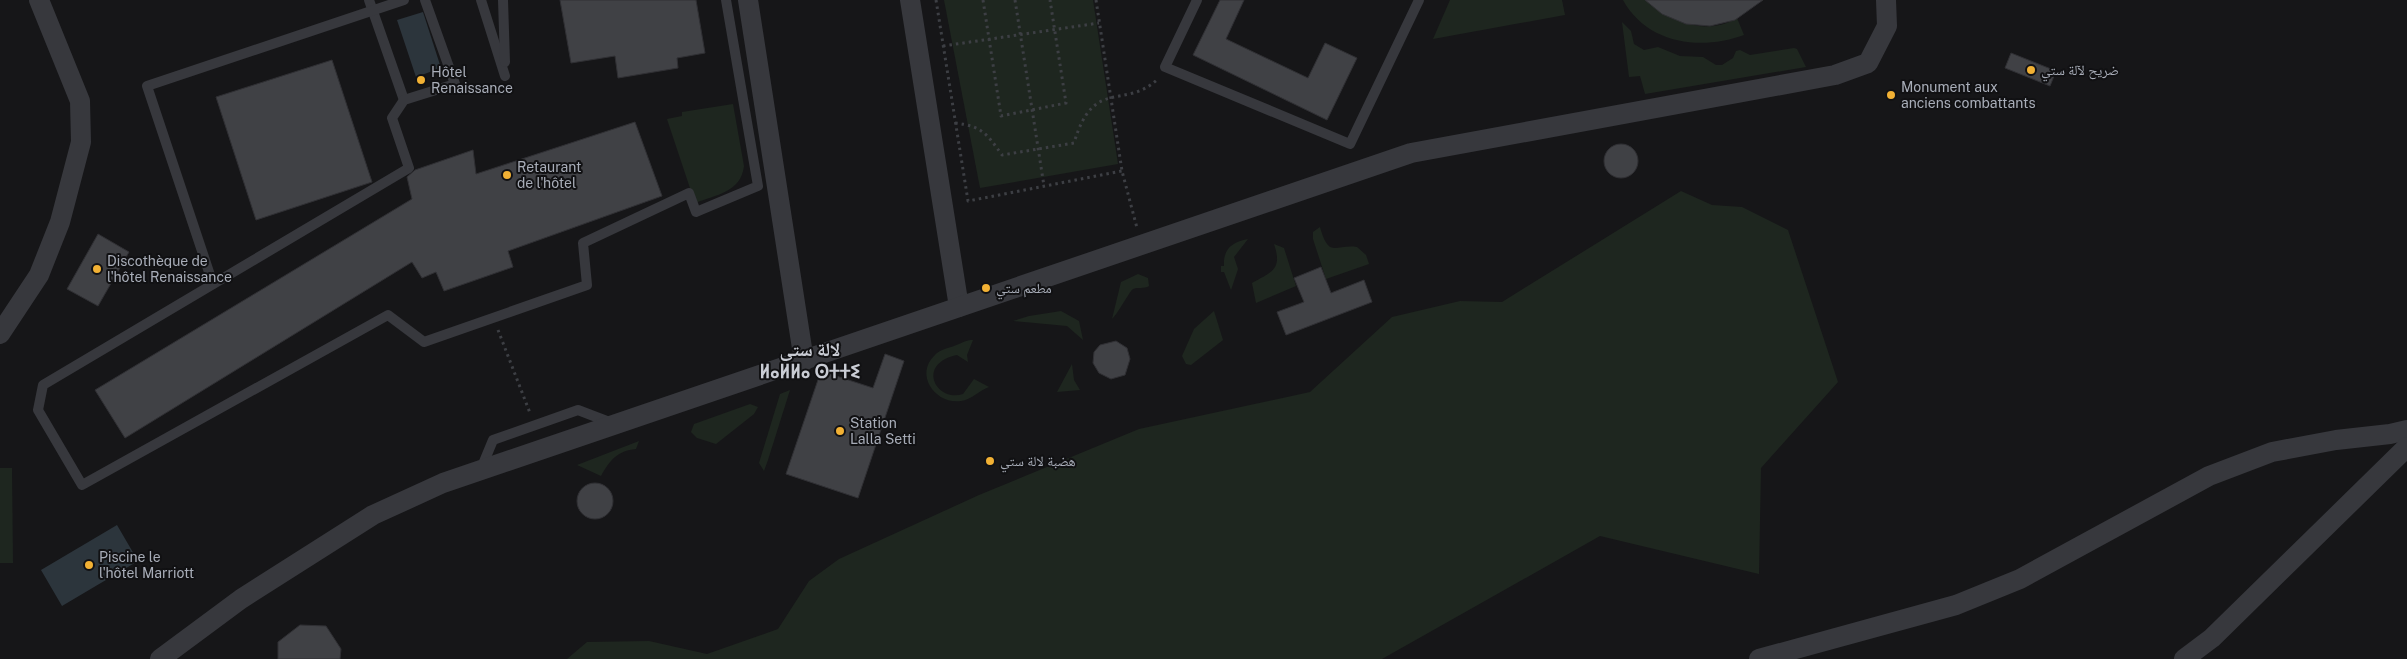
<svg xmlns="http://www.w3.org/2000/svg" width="2407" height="659" viewBox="0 0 2407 659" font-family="'Public Sans','Noto Naskh Arabic','Noto Sans Tifinagh',sans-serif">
	<rect width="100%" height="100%" fill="#161618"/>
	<g fill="#1e261f">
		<path d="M 944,0 L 1093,0 L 1118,164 L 980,188 Z"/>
		<path d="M 1450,0 L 1562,0 L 1565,15 L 1433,39 Z"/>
		<path d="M 1623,0 L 1646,0 C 1670,21 1706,37 1737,18 L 1744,35 C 1701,51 1647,44 1623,0 Z"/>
		<path d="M 1622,22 L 1631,31 L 1634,44 L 1644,50 L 1658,47 L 1680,56 L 1703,57 L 1716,65 L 1722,65 L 1733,58 L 1736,51 L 1740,50 L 1750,55 L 1794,48 L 1797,49 L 1806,67 L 1645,94 L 1640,76 L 1629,77 Z"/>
		<path d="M 733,104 L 744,166 C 741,192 716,195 695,203 L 667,119 L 682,116 L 682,112 Z"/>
		<path d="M 1681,191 L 1712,205 L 1742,207 L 1788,230 L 1838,382 L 1761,468 L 1759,574 L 1600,536 L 1382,659 L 567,659 L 587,642 L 649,641 L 707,654 L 778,629 L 809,581 L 839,559 L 979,495 L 1139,429 L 1310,392 L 1392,317 L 1460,301 L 1502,302 Z"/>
		<path d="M 1320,227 C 1329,259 1335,244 1357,247 L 1366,255 L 1369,264 L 1326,279 L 1313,239 L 1313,232 Z"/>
		<path d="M 1248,239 L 1234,257 L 1238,269 L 1231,290 L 1224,272 L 1221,272 L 1221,266 L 1224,266 C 1223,249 1232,242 1248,239 Z"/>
		<path d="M 1274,244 L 1284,248 L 1296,286 L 1256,303 L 1252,283 C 1271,272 1283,270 1274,244 Z"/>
		<path d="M 1138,274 L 1148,278 L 1149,286 C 1144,289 1137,287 1133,289 C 1129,292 1119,312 1112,319 L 1121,282 Z"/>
		<path d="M 1061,311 L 1079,321 L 1083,340 L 1067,326 L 1013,321 L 1029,316 Z"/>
		<path d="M 1214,311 L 1223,340 L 1191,365 L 1186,364 L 1182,356 L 1194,329 Z"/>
		<path d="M 973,340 L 967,355 L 968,362 L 957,355 C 915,364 937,403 963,394 L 974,379 L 989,387 C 980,390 971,400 961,401 C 937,405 914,376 934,356 C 941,348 951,348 959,344 C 964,342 967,340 973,340 Z"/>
		<path d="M 1072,364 L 1074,380 L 1080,390 L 1057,392 Z"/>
		<path d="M 790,390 L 768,460 L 764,471 L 759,463 L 780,394 Z"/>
		<path d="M 750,404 L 758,407 L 754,414 L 716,444 L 697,438 L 691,432 L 694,424 Z"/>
		<path d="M 639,441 L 636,449 C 617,451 610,460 601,476 L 577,465 Z"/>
		<path d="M 0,468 L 12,468 L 13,563 L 0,563 Z"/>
	</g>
	<g fill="#2c353c">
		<path d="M 423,12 L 441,68 L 416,77 L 397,20 Z"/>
		<path d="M 117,525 L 138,561 L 62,606 L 41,570 Z"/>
	</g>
	<g fill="#404145" stroke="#303034">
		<path d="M 560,0 L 696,0 L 705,53 L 677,58 L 678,68 L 618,78 L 615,56 L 571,63 Z"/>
		<path d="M 1220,0 L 1244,0 L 1226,39 L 1308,78 L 1325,43 L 1357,58 L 1327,120 L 1193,55 Z"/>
		<path d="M 1645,0 L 1763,0 L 1735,20 L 1710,26 L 1686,24 L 1662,14 Z"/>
		<path d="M 2011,53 L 2056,71 L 2050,86 L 2005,68 Z"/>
		<path d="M 332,60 L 372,182 L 256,220 L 216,97 Z"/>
		<path d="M 635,122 L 662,196 L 508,251 L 513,267 L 444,291 L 436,272 L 422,278 L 412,262 L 125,438 L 95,390 L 412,199 L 407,177 L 415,170 L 473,150 L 476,174 Z"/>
		<circle cx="1621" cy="161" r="17"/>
		<path d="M 98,234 L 129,252 L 98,306 L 67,289 Z"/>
		<path d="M 1321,267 L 1331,293 L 1364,280 L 1372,302 L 1286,335 L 1277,312 L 1304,302 L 1294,278 Z"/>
		<path d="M 1116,341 L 1127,348 L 1130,359 L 1125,375 L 1111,379 L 1099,373 L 1093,363 L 1094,352 L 1100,345 Z"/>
		<path d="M 885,354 L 904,361 L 858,498 L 786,474 L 821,371 L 873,388 Z"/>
		<circle cx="595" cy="501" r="18"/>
		<path d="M 300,625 L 326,626 L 341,649 L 340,659 L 278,659 L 278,642 Z"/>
	</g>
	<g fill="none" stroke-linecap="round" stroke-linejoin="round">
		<g stroke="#3d3f44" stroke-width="3" stroke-dasharray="2.5 4" stroke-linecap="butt">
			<path d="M 936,0 L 968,201 L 1122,171"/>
			<path d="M 983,0 L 1001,116 L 1066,103 L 1050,0"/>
			<path d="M 1015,0 L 1044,186"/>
			<path d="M 1096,0 L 1122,171 L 1137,228"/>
			<path d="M 943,46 L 1099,23"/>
			<path d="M 955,123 C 982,126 987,134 1002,155 L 1074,143 C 1094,76 1123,111 1158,79"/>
			<path d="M 498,330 L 530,413"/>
		</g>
		<g stroke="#37383d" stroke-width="10">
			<path d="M 369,0 L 404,100"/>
			<path d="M 425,0 L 455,84 L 404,100 L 392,118 L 409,168 L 43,385 L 38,410 L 82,485 L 388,315 L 424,342 L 587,285 L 583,243 L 689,193 L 696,212 L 758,186 L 726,0"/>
			<path d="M 481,0 L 505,76"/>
			<path d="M 503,0 L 505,62"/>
			<path d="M 1197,0 L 1165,67 L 1350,144 L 1419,0"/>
			<path d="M 213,284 L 147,86 L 404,0"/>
			<path d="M 481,469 L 493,440 L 578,410 L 612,423"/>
		</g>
		<g stroke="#37383d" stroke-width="20">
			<path d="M 748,0 L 804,361"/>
			<path d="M 910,0 L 959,307"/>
			<path d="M 0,334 L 39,275 L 60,222 L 81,142 L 80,101 L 39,0"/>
			<path d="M 160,659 L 241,599 L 373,515 L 443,483 L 1411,153 L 1835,75 L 1868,63 L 1887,26 L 1886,0"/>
			<path d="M 1759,659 L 1956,605 L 2020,579 L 2209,476 L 2272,452 L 2336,440 L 2390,434 L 2407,430"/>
			<path d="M 2184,659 L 2212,638 L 2407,447"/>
		</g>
	</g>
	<g fill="#f2b134" stroke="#111113" stroke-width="2">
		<circle cx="2031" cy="70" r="5"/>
		<circle cx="421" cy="80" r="5"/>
		<circle cx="1891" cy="95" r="5"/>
		<circle cx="507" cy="175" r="5"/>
		<circle cx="97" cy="269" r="5"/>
		<circle cx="986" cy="288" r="5"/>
		<circle cx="840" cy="431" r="5"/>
		<circle cx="990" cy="461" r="5"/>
		<circle cx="89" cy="565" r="5"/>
	</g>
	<g text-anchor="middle" stroke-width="4" stroke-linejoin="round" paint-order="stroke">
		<g font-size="14" fill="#a8adb8" stroke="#111113" text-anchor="start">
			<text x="2041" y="75">ضريح لآلة ستي</text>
			<text x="431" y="77">Hôtel<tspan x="431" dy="16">Renaissance</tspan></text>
			<text x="1901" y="92">Monument aux<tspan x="1901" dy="16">anciens combattants</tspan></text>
			<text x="517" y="172">Retaurant<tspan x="517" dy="16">de l'hôtel</tspan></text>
			<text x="107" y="266">Discothèque de<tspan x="107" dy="16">l'hôtel Renaissance</tspan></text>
			<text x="996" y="293">مطعم ستي</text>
			<text x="850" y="428">Station<tspan x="850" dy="16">Lalla Setti</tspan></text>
			<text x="1000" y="466">هضبة لالة ستي</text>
			<text x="99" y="562">Piscine le<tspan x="99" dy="16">l'hôtel Marriott</tspan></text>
		</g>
		<g font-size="19" font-weight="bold" fill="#c9ccd4" stroke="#111113">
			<text x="810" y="356">لالة ستي<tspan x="810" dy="22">ⵍⴰⵍⵍⴰ ⵙⵜⵜⵉ</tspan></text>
		</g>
	</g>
</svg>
